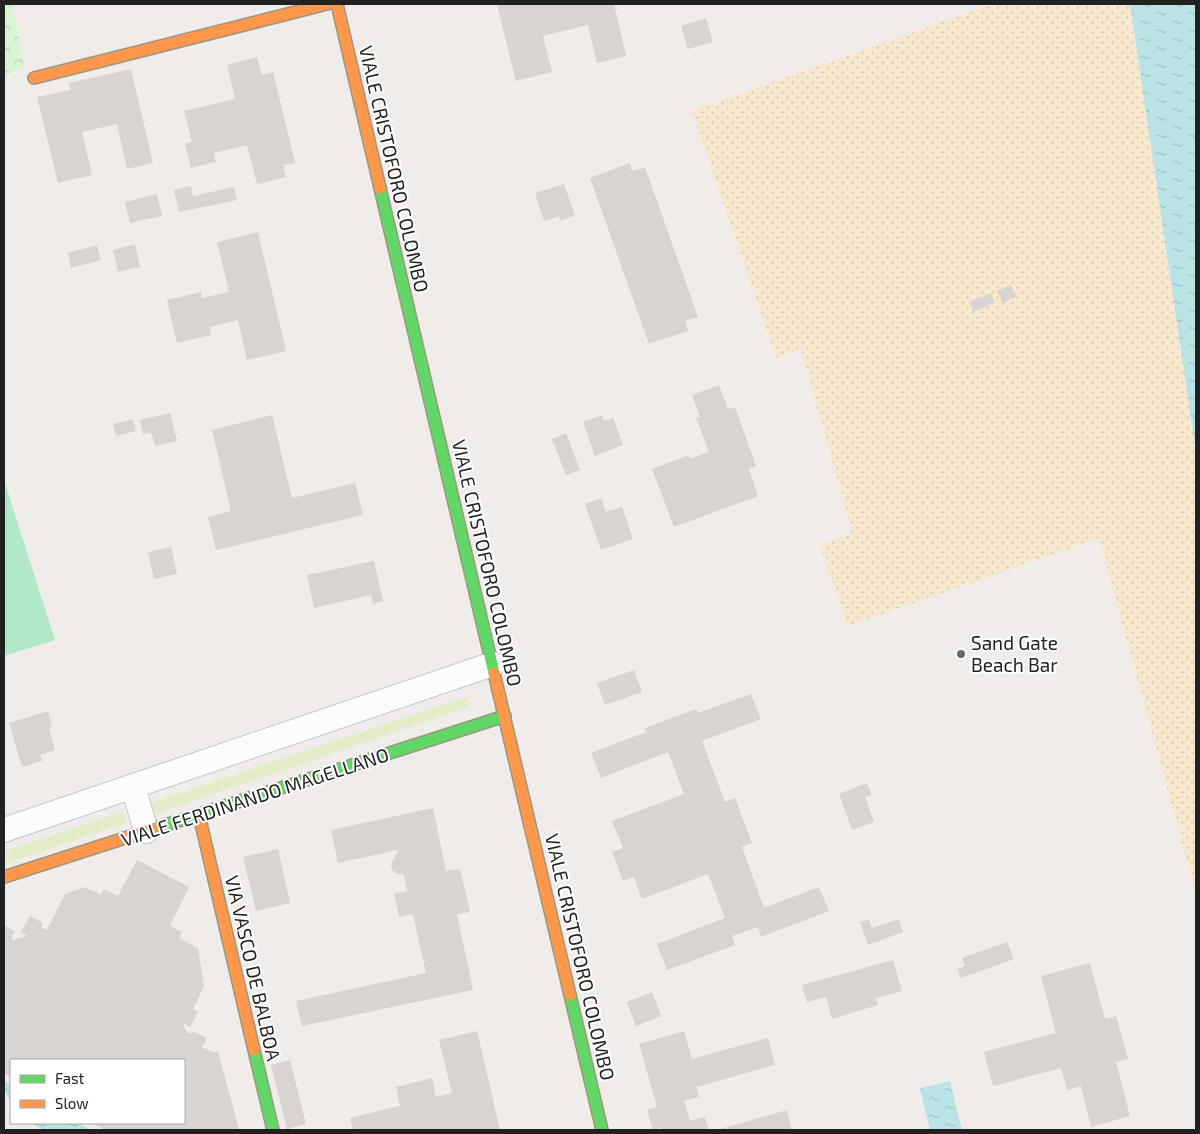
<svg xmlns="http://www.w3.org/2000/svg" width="1200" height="1134" viewBox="0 0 1200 1134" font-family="'Exo 2',sans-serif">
	<defs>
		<pattern id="sand-dots" width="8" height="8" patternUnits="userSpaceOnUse" patternTransform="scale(1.25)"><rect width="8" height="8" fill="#f8e8ce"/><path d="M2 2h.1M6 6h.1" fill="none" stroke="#d4c7b1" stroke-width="1.8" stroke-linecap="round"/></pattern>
		<pattern id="park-crowns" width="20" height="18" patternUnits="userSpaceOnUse" patternTransform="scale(1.25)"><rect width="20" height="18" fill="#d9f6d4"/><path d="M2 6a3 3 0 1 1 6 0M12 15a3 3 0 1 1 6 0" fill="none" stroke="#bad3b6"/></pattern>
		<pattern id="water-ripples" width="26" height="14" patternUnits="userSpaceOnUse" patternTransform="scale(1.25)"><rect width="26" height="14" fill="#bae3e5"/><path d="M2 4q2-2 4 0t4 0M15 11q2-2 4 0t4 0" fill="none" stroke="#a0c2c4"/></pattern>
	</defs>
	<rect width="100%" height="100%" fill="#efecea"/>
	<g fill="#e2eec7">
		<path d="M 466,697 L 469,707 L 155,814 L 151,803 Z"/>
		<path d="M 123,812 L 126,823 L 4,864 L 4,851 Z"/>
	</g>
	<path fill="url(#sand-dots)" d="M 993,4 L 1130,4 L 1196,453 L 1196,894 L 1099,538 L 848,626 L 820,545 L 851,534 L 851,529 L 801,349 L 776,358 L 692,111 Z"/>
	<path fill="url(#park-crowns)" d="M 4,4 L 12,4 L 25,67 L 4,75 Z"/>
	<path fill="#b1e9c8" d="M 4,480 L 55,640 L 4,656 Z"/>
	<g fill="url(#water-ripples)">
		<path d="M 1130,4 L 1196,4 L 1196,453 Z"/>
		<path d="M 4,1080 L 11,1085 L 11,1102 L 4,1090 Z"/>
		<path d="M 950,1081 L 962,1130 L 930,1130 L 920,1088 Z"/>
		<path d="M 30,1123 L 78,1123 L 91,1130 L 44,1130 Z"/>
	</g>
	<g fill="#d7d4d2">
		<path d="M 497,4 L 614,4 L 626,56 L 597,63 L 588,25 L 543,36 L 552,72 L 516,81 Z"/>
		<path d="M 706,18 L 713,42 L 688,49 L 681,26 Z"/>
		<path d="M 257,57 L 262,75 L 273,72 L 295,163 L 283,165 L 286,177 L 257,184 L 247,145 L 214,153 L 216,162 L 191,168 L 185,144 L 192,142 L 184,111 L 235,99 L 227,65 Z"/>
		<path d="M 131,69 L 153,163 L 127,169 L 117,124 L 82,132 L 92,175 L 58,183 L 37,97 L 71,90 L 69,83 Z"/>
		<path d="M 630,163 L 632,171 L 645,167 L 698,317 L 685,321 L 688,331 L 649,344 L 590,178 Z"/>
		<path d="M 564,184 L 575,215 L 560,221 L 559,216 L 544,221 L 535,193 Z"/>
		<path d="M 191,186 L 193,196 L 234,187 L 237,200 L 179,212 L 174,190 Z"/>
		<path d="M 157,194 L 162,216 L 130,223 L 125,202 Z"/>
		<path d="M 258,232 L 286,351 L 247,360 L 238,320 L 210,327 L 211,335 L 177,343 L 167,300 L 201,292 L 202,298 L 229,292 L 217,242 Z"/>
		<path d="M 135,244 L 140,267 L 118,272 L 113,250 Z"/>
		<path d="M 97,245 L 101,260 L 71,268 L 68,253 Z"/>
		<path d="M 1011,285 L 1017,297 L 1003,303 L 997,291 Z"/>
		<path d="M 991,293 L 995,303 L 973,312 L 969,302 Z"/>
		<path d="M 719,385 L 728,409 L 735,407 L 755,463 L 756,466 L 749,469 L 758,496 L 674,527 L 652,469 L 689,455 L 690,459 L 709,452 L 696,418 L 700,417 L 692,395 Z"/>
		<path d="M 170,413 L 177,441 L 155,446 L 151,432 L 143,434 L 140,420 Z"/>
		<path d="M 272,415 L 292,498 L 355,483 L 363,515 L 216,550 L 208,517 L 231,511 L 212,430 Z"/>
		<path d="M 602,415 L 604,421 L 613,418 L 623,445 L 595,456 L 583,422 Z"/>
		<path d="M 133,419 L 136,431 L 116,436 L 113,424 Z"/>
		<path d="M 566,433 L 580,470 L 566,475 L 552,439 Z"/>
		<path d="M 601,498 L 606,512 L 622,507 L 633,539 L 601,550 L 585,504 Z"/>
		<path d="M 171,547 L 177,574 L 154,579 L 148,552 Z"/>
		<path d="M 374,561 L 383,601 L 373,604 L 371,595 L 314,608 L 307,575 Z"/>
		<path d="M 634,670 L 642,692 L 605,705 L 597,683 Z"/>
		<path d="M 751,694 L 761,719 L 702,741 L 725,802 L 735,798 L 752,843 L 742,847 L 764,908 L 819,887 L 829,911 L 761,937 L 758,927 L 732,936 L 735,945 L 667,970 L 657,944 L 725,918 L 708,874 L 642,899 L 634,877 L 623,881 L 612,852 L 623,848 L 612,821 L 684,794 L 668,752 L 601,778 L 591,753 L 646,732 L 645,728 L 696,709 L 698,713 Z"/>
		<path d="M 48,711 L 52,727 L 49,728 L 55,750 L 40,755 L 42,761 L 22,767 L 9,723 Z"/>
		<path d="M 867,783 L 872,795 L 865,797 L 874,822 L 852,830 L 839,794 Z"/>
		<path d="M 433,808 L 446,871 L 460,869 L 470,912 L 457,914 L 473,990 L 302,1026 L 296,1001 L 426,973 L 413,914 L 399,917 L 394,894 L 407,891 L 404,875 L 397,874 L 392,870 L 391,864 L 398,850 L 338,863 L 331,830 Z"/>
		<path d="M 278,849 L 290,903 L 256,911 L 243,857 Z"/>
		<path d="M 137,860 L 189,887 L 170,926 L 182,932 L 179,938 L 198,948 L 204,986 L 193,1009 L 198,1012 L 190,1027 L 184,1023 L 185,1030 L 190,1034 L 193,1031 L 207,1038 L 202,1047 L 213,1052 L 218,1051 L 239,1130 L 105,1130 L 92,1123 L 184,1123 L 184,1060 L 11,1060 L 11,1077 L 4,1073 L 4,925 L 15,931 L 11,938 L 13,940 L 27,936 L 21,932 L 30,916 L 43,923 L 41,927 L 47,930 L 65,894 L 85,887 L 101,895 L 104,889 L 118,896 Z"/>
		<path d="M 869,919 L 872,928 L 899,919 L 903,932 L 868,945 L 860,922 Z"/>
		<path d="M 1007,942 L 1014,959 L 961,978 L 957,969 L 965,966 L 962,958 Z"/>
		<path d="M 893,960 L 902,991 L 876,998 L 878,1005 L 832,1019 L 826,997 L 807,1002 L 802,985 Z"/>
		<path d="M 1090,963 L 1105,1019 L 1116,1016 L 1128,1059 L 1116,1062 L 1130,1116 L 1091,1127 L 1081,1086 L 1067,1090 L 1061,1068 L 993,1086 L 984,1052 L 1056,1033 L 1041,976 Z"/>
		<path d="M 652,992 L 661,1016 L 636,1026 L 627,1002 Z"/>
		<path d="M 477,1031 L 500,1130 L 353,1130 L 350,1118 L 400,1106 L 396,1087 L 432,1078 L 436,1097 L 452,1093 L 439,1040 Z"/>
		<path d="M 684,1031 L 692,1059 L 768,1038 L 775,1065 L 696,1087 L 699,1097 L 684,1101 L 690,1121 L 705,1117 L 709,1130 L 660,1130 L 660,1128 L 653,1130 L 647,1110 L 657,1107 L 639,1044 Z"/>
		<path d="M 290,1060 L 306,1124 L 287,1129 L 271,1065 Z"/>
		<path d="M 787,1110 L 792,1130 L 717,1130 Z"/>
	</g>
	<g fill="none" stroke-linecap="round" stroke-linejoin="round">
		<g stroke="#c8c7c6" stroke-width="26">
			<g id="street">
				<path d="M 133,786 L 146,831"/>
				<path d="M 4,830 L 493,664"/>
			</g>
		</g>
		<g stroke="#9b9880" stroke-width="14">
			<g id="fast">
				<path d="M 380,188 L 494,673"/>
				<path d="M 153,829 L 505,716"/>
				<path d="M 570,995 L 602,1130"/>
				<path d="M 254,1050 L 273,1130"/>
			</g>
		</g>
		<g stroke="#9b9880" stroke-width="14">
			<g id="slow">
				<path d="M 337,4 L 380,188"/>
				<path d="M 34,78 L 327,4"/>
				<path d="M 494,673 L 570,995"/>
				<path d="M 199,815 L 254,1050"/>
				<path d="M 4,877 L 153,829"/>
			</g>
		</g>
		<use href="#street" stroke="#fdfcfc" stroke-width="24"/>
		<use href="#fast" stroke="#63d668" stroke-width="11"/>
		<use href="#slow" stroke="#ff974d" stroke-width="11"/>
	</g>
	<circle fill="#696867" stroke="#fff" stroke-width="2" cx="961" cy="654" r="5"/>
	<g text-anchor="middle" stroke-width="4" stroke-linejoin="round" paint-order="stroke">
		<g font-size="19" fill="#212121" stroke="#fff">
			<text transform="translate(394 169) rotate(77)" y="7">VIALE CRISTOFORO COLOMBO</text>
			<text transform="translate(487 563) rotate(77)" y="7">VIALE CRISTOFORO COLOMBO</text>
			<text transform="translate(255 797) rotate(-18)" y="7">VIALE FERDINANDO MAGELLANO</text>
			<text transform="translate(580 957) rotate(77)" y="7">VIALE CRISTOFORO COLOMBO</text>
			<text transform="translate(253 968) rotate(77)" y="7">VIA VASCO DE BALBOA</text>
		</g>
		<g font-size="19" fill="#212121" stroke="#fff" text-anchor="start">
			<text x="971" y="650">Sand Gate<tspan x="971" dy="22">Beach Bar</tspan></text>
		</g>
	</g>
	<rect width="1200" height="1134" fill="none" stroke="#212121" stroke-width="10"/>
	<rect x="10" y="1059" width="175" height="65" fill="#ffffff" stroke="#a6a6a6"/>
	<rect x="20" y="1075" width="25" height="8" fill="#63d668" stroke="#a6a6a6"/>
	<text x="55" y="1084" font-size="15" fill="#212121">Fast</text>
	<rect x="20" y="1100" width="25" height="8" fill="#ff974d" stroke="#a6a6a6"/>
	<text x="55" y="1109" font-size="15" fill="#212121">Slow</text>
</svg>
